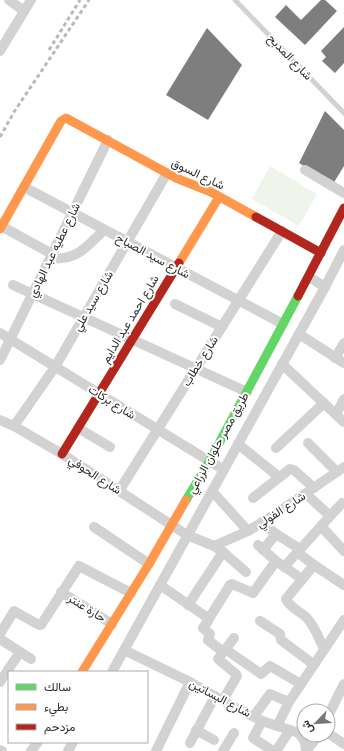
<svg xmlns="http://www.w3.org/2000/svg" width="344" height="751" viewBox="0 0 344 751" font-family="'Archivo Narrow',Vazirmatn,sans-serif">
	<rect width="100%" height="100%" fill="#fff"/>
	<path fill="#f0f5eb" d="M 270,166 L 317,194 L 299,226 L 252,199 Z"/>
	<g fill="#7e7e7e">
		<path d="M 321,0 L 325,0 L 337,11 L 305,45 L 275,17 L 286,5 L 301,20 Z"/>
		<path d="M 344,27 L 344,63 L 335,73 L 322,61 L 326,57 L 321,51 Z"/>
		<path d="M 207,28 L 242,65 L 208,120 L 166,95 Z"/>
		<path d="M 325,111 L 344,130 L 344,166 L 333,184 L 299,163 Z"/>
	</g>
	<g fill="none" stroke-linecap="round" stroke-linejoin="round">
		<path stroke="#d2d2d2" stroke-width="5" d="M 235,0 L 344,113"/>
		<g stroke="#d2d2d2" stroke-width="10">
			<path d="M 9,0 L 24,11"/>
			<path d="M 0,51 L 31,0"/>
			<path d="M 305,170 L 344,193"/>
			<path d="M 24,187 L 283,324"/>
			<path d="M 1,226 L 52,254"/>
			<path d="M 50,258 C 77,261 86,247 104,230"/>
			<path d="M 309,277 L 325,287"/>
			<path d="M 13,285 L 247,392"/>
			<path d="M 175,304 L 222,327"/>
			<path d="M 0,333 L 224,470"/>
			<path d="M 299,334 L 344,363"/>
			<path d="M 335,358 L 344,343"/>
			<path d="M 0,360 L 108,140"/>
			<path d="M 282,364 L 344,422"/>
			<path d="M 336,414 L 344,399"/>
			<path d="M 0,420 L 14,426 L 62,454 L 187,535 L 214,546 L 223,552 L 246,572"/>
			<path d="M 14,426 L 55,367 L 167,173"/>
			<path d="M 78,428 L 110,447"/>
			<path d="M 308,443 L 337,472"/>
			<path d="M 238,444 L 279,477"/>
			<path d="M 276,448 L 324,403"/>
			<path d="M 119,491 L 282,231"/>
			<path d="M 212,491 L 248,531"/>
			<path d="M 306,494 L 330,516"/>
			<path d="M 253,498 L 290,469 L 294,470 L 314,488"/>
			<path d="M 262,522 L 276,534 L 300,549"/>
			<path d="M 321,526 L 344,551"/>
			<path d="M 94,527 L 149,564"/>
			<path d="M 258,545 L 276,561 L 302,579"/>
			<path d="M 214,546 L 248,531 L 274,515 L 344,467"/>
			<path d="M 263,550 L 276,534"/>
			<path d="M 297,552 L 314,565 L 344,585"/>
			<path d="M 314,565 L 286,599 C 289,607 301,612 307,618 C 315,627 319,638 324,649"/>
			<path d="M 284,567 L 342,503"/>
			<path d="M 160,585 L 208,618 L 208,621 L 203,628 L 210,634 L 208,640 L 223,652"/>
			<path d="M 61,592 L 112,624"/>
			<path d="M 188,605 L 223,552"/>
			<path d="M 208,620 L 230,585 L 232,584 L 253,593 L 276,561"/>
			<path d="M 260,621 L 280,634 L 281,640 L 313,664"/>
			<path d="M 0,634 L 14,611 L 39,625 L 41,625 L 79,566 L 131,593"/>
			<path d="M 0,639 L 31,659"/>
			<path d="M 225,649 L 261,674 L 270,666 L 301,684"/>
			<path d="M 124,650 L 190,682 L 234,707 L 262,721 L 299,733 L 305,742 L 306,751"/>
			<path d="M 112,672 L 325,287 L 344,250"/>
			<path d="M 0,682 L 20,652"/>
			<path d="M 223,700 L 237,676 L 236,674 L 218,659 L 234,638"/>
			<path d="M 254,716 L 270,694 L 289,702"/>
			<path d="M 328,716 L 344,684"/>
			<path d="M 262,721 L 253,738 L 273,751"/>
			<path d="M 277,726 L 289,702 L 344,620"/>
			<path d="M 196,730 L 214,740"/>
			<path d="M 328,733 L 344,744"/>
			<path d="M 190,743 L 215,696"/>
			<path d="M 0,750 L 2,751"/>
			<path d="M 31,751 L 38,742"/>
			<path d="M 68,751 L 73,742"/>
			<path d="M 156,751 L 190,682"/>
			<path d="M 223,751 L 234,733"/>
			<path d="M 276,751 L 290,730"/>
			<path d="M 306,751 L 319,735"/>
		</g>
		<path stroke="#63d668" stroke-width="9" d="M 186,500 L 209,462 L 298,296"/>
		<g stroke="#ff974d" stroke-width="9">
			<path d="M 0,229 L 61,121 L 66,118 L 176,178 L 211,192 L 256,217"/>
			<path d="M 179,263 L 219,197"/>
			<path d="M 82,672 L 149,564 L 186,500"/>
		</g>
		<g stroke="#b3261e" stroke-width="9">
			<path d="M 256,217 L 321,253"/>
			<path d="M 298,296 L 344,208"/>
			<path d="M 62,454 L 179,263"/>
		</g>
		<g stroke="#b9b9b9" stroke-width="3" stroke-dasharray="4 3" stroke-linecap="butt">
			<path d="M 49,50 L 80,0"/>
			<path d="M 0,137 L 14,112 L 89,0"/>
		</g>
	</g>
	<g text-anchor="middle" stroke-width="4" stroke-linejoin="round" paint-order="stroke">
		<g font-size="12" fill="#2d2d2d" stroke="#fff">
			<text transform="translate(290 57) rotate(46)" y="4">شارع المدبح</text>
			<text transform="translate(198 174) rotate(25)" y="4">شارع السوق</text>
			<text transform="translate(54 250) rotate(-64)" y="4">شارع عطيه عبد الهادي</text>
			<text transform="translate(153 256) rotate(28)" y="4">شارع سيد الصباح</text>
			<text transform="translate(93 301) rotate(-60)" y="4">شارع سيد علي</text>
			<text transform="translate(130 319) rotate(-59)" y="4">شارع احمد عبد الدايم</text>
			<text transform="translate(200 361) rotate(-58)" y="4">شارع خطاب</text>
			<text transform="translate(112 402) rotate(32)" y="4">شارع بركات</text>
			<text transform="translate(218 443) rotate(-61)" y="4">طريق مصر حلوان الزراعي</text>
			<text transform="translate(95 475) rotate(33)" y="4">شارع الحوفي</text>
			<text transform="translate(281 510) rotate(-33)" y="4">شارع الفولي</text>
			<text transform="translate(87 608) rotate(32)" y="4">حارة عنتر</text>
			<text transform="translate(220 698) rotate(28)" y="4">شارع البساتين</text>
		</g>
	</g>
	<rect x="8" y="671" width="140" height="72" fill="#ffffff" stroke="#ababab"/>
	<rect x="16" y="684" width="20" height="6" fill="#63d668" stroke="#ababab"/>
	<text x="44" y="691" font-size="12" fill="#2d2d2d">سالك</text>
	<rect x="16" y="704" width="20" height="6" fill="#ff974d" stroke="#ababab"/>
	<text x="44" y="711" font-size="12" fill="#2d2d2d">بطيء</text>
	<rect x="16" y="724" width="20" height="6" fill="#b3261e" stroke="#ababab"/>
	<text x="44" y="731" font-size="12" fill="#2d2d2d">مزدحم</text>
	<g transform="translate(316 723) rotate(245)"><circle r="19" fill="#ffffff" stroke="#ababab"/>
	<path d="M0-3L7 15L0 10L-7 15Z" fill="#767676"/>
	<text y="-6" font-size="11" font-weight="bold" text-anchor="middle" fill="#2d2d2d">ش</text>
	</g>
</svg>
